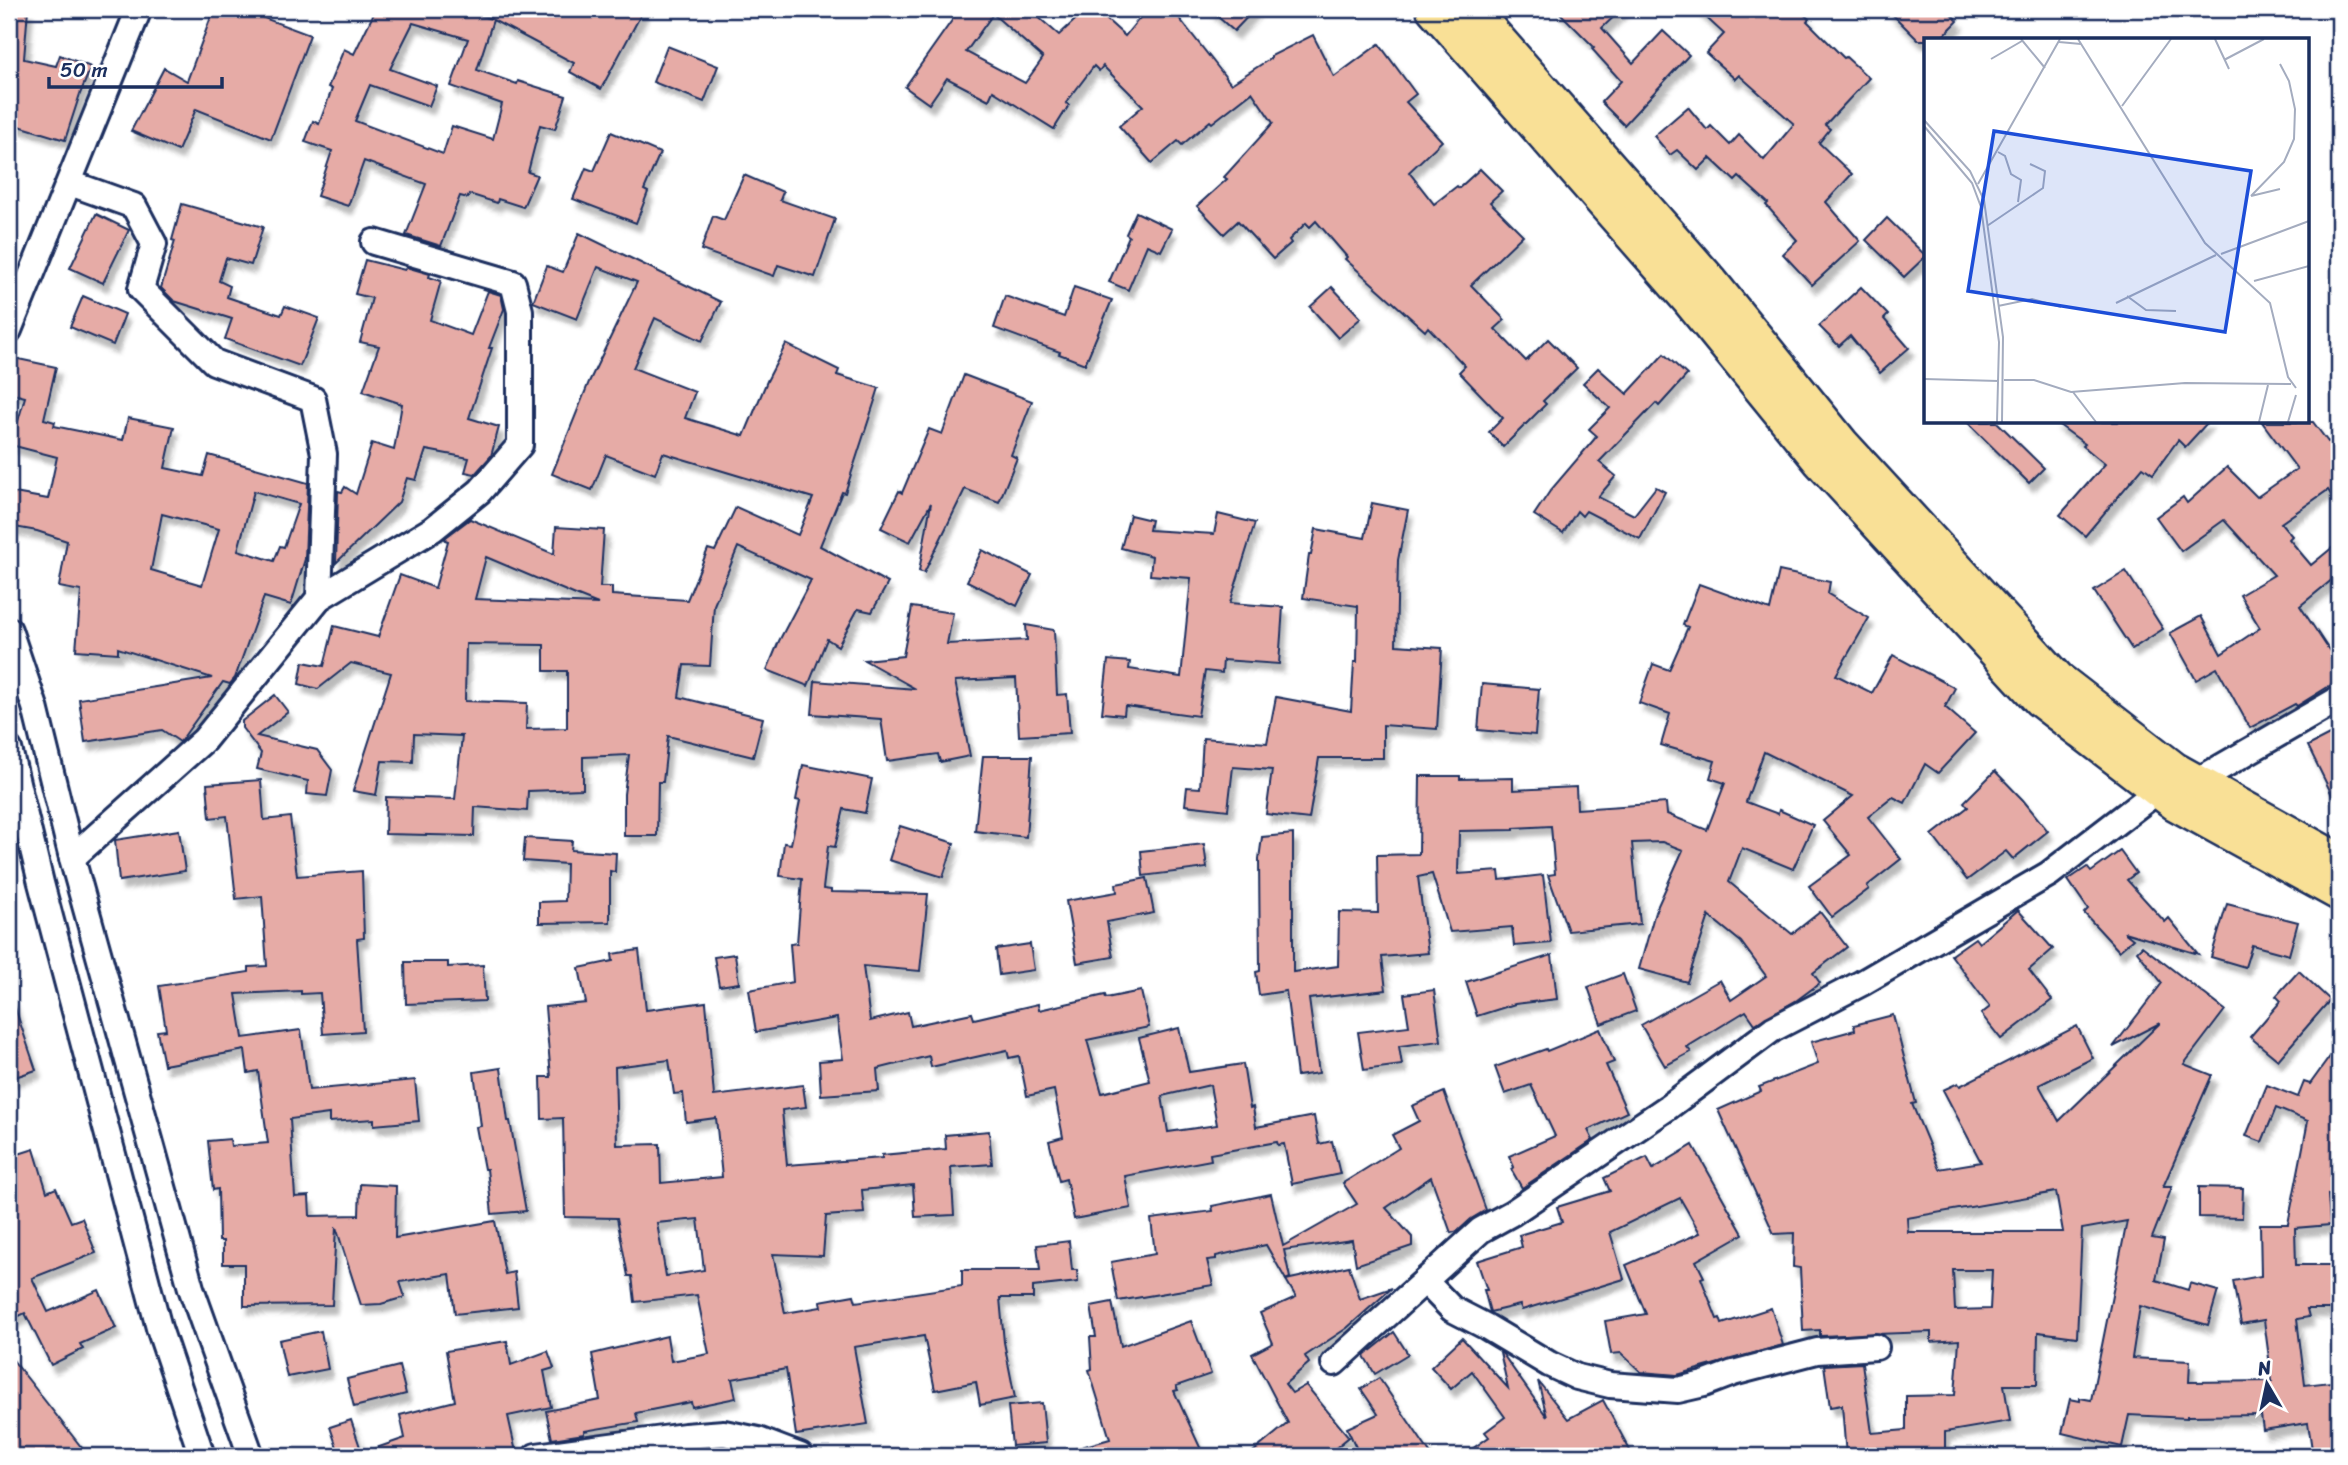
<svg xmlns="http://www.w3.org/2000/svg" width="2348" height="1465" viewBox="0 0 2348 1465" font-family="Sriracha,sans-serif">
	<defs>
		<filter id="shadow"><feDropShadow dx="4.5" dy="8" stdDeviation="2" flood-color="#0004"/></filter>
	</defs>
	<rect width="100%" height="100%" fill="#fff"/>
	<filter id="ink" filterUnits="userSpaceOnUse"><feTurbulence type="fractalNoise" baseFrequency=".0143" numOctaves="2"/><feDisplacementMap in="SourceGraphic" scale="14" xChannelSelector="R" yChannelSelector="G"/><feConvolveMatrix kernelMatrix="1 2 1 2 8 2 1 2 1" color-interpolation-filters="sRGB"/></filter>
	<g filter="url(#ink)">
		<g fill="#e6aba6" stroke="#1b2f5e" stroke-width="2" fill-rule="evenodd" filter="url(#shadow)">
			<path d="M 9,9 L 28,9 L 24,59 L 56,66 L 60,55 L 91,67 L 80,94 L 65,140 L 9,123 Z"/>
			<path d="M 214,9 L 240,9 L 310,35 L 271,139 L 196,109 L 178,151 L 131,131 L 164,68 L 187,81 Z"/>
			<path d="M 376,9 L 456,9 L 492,19 L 472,9 L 644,9 L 601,89 L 570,72 L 574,63 L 493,20 L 477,70 L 517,84 L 518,81 L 566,96 L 555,129 L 540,125 L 528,172 L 537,175 L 523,207 L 498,199 L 497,203 L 469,194 L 468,198 L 460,196 L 441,246 L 406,235 L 426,184 L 364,161 L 348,206 L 317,196 L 332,151 L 305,142 L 313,121 L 319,124 L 332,89 L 328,87 L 344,49 L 354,54 ZM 413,23 L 468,39 L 451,86 L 502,104 L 493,139 L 452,126 L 443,154 L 355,121 L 370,85 L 429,106 L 437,86 L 390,69 Z"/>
			<path d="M 960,9 L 1029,9 L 1059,35 L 1087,9 L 1095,9 L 1125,36 L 1147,9 L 1172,9 L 1231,84 L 1271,58 L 1271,56 L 1313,35 L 1334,77 L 1379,44 L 1416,94 L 1406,102 L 1442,141 L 1409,172 L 1434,204 L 1457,186 L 1459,188 L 1480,169 L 1502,191 L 1490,202 L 1523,235 L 1471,285 L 1505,320 L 1495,329 L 1526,361 L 1548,339 L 1577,368 L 1543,401 L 1546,404 L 1503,447 L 1489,432 L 1503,418 L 1459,372 L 1465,366 L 1428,327 L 1425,331 L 1345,259 L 1347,257 L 1316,221 L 1310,227 L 1306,223 L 1289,240 L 1291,243 L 1273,259 L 1238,221 L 1224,234 L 1197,206 L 1227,179 L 1224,177 L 1273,123 L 1252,92 L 1212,123 L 1210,121 L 1182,145 L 1178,141 L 1152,163 L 1119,126 L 1143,106 L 1103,66 L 1099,71 L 1094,66 L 1066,103 L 1069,105 L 1054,129 L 993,91 L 989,100 L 947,78 L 929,104 L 905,87 ZM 993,14 L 1043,58 L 1025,83 L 966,52 Z"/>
			<path d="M 1209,9 L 1255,9 L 1234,31 Z"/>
			<path d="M 1556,9 L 1622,9 L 1602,28 L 1633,63 L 1663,31 L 1689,55 L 1624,125 L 1601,102 L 1621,81 L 1592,49 L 1594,47 Z"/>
			<path d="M 1697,9 L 1798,9 L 1809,19 L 1807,21 L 1844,58 L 1846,57 L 1869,78 L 1825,125 L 1830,129 L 1819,143 L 1852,174 L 1826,202 L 1860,241 L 1812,285 L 1783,254 L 1797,240 L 1766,205 L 1768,203 L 1739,177 L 1735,181 L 1710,158 L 1698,170 L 1677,150 L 1670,155 L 1654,136 L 1688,107 L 1707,130 L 1711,126 L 1730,145 L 1739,135 L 1764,160 L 1794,124 L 1739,75 L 1735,79 L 1706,53 L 1724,34 Z"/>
			<path d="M 1887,9 L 1946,9 L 1958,21 L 1939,40 L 1918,40 Z"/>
			<path d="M 667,46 L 718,66 L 704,102 L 653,82 Z"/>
			<path d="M 611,132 L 660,153 L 644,190 L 648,192 L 636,223 L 573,199 L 586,168 L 594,171 Z"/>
			<path d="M 744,175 L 783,192 L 780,200 L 835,219 L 815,277 L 778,265 L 774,276 L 701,250 L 713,216 L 724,220 Z"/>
			<path d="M 182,204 L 263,227 L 251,265 L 226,258 L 219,281 L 230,286 L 227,297 L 281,315 L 285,306 L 319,318 L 300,366 L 225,339 L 232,319 L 174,301 L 161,288 L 175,241 L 172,240 Z"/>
			<path d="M 1136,212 L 1172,229 L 1161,251 L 1147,245 L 1128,290 L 1109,282 L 1129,236 L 1126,234 Z"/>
			<path d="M 96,214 L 129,230 L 103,283 L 70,268 Z"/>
			<path d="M 1887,218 L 1926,256 L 1904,277 L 1866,240 Z"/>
			<path d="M 579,233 L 721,302 L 702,341 L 655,318 L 633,368 L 695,392 L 685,418 L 744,436 L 767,381 L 786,344 L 839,370 L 837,375 L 879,388 L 845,493 L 842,492 L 820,546 L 888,583 L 872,612 L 858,609 L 838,646 L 827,639 L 808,686 L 767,670 L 779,641 L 811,580 L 738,547 L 714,605 L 710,666 L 684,665 L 679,697 L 763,718 L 753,757 L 668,736 L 663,782 L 658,782 L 657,836 L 624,836 L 624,794 L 629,755 L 583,757 L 583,789 L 528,791 L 527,811 L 475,807 L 474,836 L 385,834 L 386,797 L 455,799 L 462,736 L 414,734 L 413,762 L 382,761 L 376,795 L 353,791 L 391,673 L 351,663 L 318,689 L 299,684 L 303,662 L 324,666 L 334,626 L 378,637 L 400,575 L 435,588 L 448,541 L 445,540 L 446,537 L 470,519 L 554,554 L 556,527 L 604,530 L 600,587 L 612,587 L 612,595 L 687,600 L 708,549 L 715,551 L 736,507 L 798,535 L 813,498 L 663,453 L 655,474 L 606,455 L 592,490 L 552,474 L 589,382 L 637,282 L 598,267 L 577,319 L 533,302 L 547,266 L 563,272 ZM 486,557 L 578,596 L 598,604 L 475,599 ZM 466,644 L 544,645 L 544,671 L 567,671 L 567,728 L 526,729 L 527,703 L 465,701 Z"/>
			<path d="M 365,260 L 405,270 L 406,267 L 430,274 L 429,277 L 441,281 L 430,320 L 471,335 L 488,291 L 501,295 L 504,309 L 489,348 L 492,348 L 469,418 L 499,427 L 491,456 L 475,474 L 465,472 L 469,458 L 426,450 L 416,480 L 407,478 L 399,502 L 336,563 L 338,491 L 342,492 L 345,487 L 356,494 L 372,443 L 394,450 L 402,404 L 363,391 L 379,346 L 360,342 L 372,298 L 355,294 Z"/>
			<path d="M 1074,287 L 1112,300 L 1085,364 L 1059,354 L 1060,352 L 994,328 L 1005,296 L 1064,317 Z"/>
			<path d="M 1332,287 L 1361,318 L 1338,338 L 1310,307 Z"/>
			<path d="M 1861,287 L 1888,315 L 1884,319 L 1909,348 L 1880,373 L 1850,336 L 1839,346 L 1819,326 Z"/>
			<path d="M 83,296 L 125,314 L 113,345 L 70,327 Z"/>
			<path d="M 1664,354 L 1687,375 L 1659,406 L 1656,403 L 1599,462 L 1616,476 L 1598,497 L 1634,515 L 1656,487 L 1665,492 L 1640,539 L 1586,511 L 1582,516 L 1577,511 L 1563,533 L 1534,515 L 1550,491 L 1597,436 L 1589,429 L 1610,408 L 1583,383 L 1598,368 L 1627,394 Z"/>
			<path d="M 9,357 L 56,367 L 44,419 L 55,422 L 54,426 L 123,440 L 128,418 L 174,427 L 165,468 L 203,476 L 209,455 L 308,483 L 305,559 L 291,605 L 264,597 L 235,678 L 230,684 L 223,682 L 180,742 L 162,730 L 85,742 L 79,699 L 212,678 L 118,648 L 118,653 L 76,650 L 81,591 L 59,587 L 67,541 L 37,531 L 9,526 L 9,492 L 48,499 L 57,457 L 11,445 L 25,397 L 9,393 ZM 254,491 L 299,504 L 284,547 L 280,546 L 274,561 L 238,550 ZM 162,514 L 219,529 L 202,585 L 151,570 Z"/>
			<path d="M 964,375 L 1032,401 L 1011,455 L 1017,458 L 999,502 L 965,489 L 924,573 L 919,571 L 931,503 L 910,542 L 881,528 L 899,491 L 902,493 L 929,429 L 942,434 Z"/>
			<path d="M 1967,422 L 1997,422 L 2044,468 L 2029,483 Z"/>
			<path d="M 2055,422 L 2208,422 L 2185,447 L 2178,440 L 2153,474 L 2143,467 L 2085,536 L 2060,515 L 2105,464 L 2083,446 L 2085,444 Z"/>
			<path d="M 2262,422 L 2313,422 L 2328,442 L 2339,436 L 2339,507 L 2328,490 L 2281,523 L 2292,536 L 2289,539 L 2311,565 L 2339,542 L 2339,574 L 2300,606 L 2331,653 L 2339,648 L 2339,680 L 2297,706 L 2295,704 L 2250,728 L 2217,668 L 2196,680 L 2170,633 L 2201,616 L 2221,654 L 2260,628 L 2240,595 L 2274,575 L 2224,520 L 2181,551 L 2156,517 L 2183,497 L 2187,503 L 2227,467 L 2257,497 L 2297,469 Z"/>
			<path d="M 1372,503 L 1408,510 L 1398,560 L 1396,645 L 1442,648 L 1437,729 L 1383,725 L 1383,758 L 1319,758 L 1309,819 L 1266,814 L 1272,770 L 1233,767 L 1228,810 L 1185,805 L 1187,787 L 1200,788 L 1203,738 L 1267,743 L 1276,697 L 1351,711 L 1354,662 L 1357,662 L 1358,606 L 1303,598 L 1309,555 L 1311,555 L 1316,529 L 1365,538 Z"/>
			<path d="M 1218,514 L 1255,523 L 1230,603 L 1283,607 L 1279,664 L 1223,660 L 1222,673 L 1205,671 L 1198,716 L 1125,706 L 1124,715 L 1102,713 L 1108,660 L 1130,662 L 1129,669 L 1181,677 L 1191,578 L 1150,575 L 1152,556 L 1121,548 L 1130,515 L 1151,520 L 1149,530 L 1214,534 Z"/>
			<path d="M 982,550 L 1032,575 L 1017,606 L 967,581 Z"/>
			<path d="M 1779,571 L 1830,582 L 1828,594 L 1869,618 L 1836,675 L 1872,693 L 1893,655 L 1955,688 L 1945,707 L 1975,733 L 1938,773 L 1925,764 L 1905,803 L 1893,797 L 1868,817 L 1901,859 L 1867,886 L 1869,889 L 1832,917 L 1809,886 L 1851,855 L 1823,821 L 1853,796 L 1764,752 L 1746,802 L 1778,814 L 1779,810 L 1813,825 L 1793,869 L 1742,848 L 1729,882 L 1792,934 L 1820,912 L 1847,947 L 1813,973 L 1820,983 L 1797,1000 L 1755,1024 L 1746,1011 L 1687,1047 L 1691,1052 L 1665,1066 L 1641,1025 L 1720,980 L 1731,1000 L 1766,976 L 1741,942 L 1709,916 L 1687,982 L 1639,969 L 1655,912 L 1683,850 L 1662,842 L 1632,843 L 1640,924 L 1568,931 L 1548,875 L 1555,874 L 1551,826 L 1514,828 L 1514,830 L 1459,831 L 1458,874 L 1499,871 L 1500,880 L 1543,875 L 1551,943 L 1514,946 L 1512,927 L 1450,932 L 1432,874 L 1418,877 L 1428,953 L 1382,957 L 1386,990 L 1309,999 L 1319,1073 L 1297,1076 L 1286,991 L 1259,995 L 1256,972 L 1260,971 L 1259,859 L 1262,837 L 1293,834 L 1293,972 L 1338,966 L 1339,912 L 1378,913 L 1377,855 L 1419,854 L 1420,776 L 1460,776 L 1460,779 L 1513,778 L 1513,790 L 1576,787 L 1577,809 L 1666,803 L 1667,814 L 1707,830 L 1725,783 L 1710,778 L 1715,761 L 1661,745 L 1670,714 L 1639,703 L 1653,664 L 1669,670 L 1688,627 L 1683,625 L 1699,584 L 1770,610 Z"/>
			<path d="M 2126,571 L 2163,629 L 2132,649 L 2094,591 Z"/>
			<path d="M 912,607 L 953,613 L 947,644 L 1027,640 L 1026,625 L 1054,630 L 1057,695 L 1067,694 L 1070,733 L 1019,736 L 1016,678 L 955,681 L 970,756 L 940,762 L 938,754 L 887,761 L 881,719 L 812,714 L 815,681 L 916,689 L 864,660 L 903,656 Z"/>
			<path d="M 1482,684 L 1539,689 L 1535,735 L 1478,730 Z"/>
			<path d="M 275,695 L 288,712 L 257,736 L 317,750 L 332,770 L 327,796 L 307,794 L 308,781 L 257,769 L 261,753 L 242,728 L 242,721 Z"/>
			<path d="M 2339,730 L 2339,809 L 2308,746 Z"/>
			<path d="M 983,756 L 1032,756 L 1026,837 L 975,831 Z"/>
			<path d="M 803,765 L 872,779 L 865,813 L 844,809 L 835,847 L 828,846 L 823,889 L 831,890 L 831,892 L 928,894 L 920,971 L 863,966 L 870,1021 L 908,1012 L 911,1026 L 972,1013 L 974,1019 L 1038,1004 L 1039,1010 L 1105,995 L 1106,998 L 1141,991 L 1149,1027 L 1087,1040 L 1102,1093 L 1150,1081 L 1139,1038 L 1179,1028 L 1189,1072 L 1243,1064 L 1250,1108 L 1253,1107 L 1256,1127 L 1314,1116 L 1319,1144 L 1332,1141 L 1340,1174 L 1292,1184 L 1284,1144 L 1278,1145 L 1277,1142 L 1210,1154 L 1211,1160 L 1125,1176 L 1131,1208 L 1074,1219 L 1066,1179 L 1059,1181 L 1049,1141 L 1063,1137 L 1054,1090 L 1027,1096 L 1019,1056 L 1009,1058 L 1007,1050 L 931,1067 L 929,1056 L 877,1069 L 879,1091 L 821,1095 L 819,1061 L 843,1059 L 837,1018 L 756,1032 L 749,990 L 793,982 L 790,944 L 797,943 L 802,879 L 780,876 L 784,843 L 791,844 L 800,801 L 796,800 ZM 1210,1085 L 1217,1125 L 1168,1132 L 1162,1096 Z"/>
			<path d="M 1995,771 L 2023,800 L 2048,831 L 2013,859 L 2006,851 L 1967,880 L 1932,835 L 1968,807 L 1964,802 Z"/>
			<path d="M 261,780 L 264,820 L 290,817 L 297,876 L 362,871 L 364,938 L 357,939 L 363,1031 L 323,1034 L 320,993 L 301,994 L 301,991 L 236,994 L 243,1038 L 301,1030 L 309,1090 L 415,1080 L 419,1121 L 374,1125 L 374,1119 L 329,1122 L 329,1114 L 290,1119 L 295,1197 L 309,1196 L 310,1216 L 359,1215 L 360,1184 L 396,1186 L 395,1238 L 495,1221 L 505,1274 L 514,1272 L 518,1307 L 455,1314 L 450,1274 L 400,1282 L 405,1297 L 381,1304 L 361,1305 L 336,1227 L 332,1305 L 244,1306 L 244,1264 L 223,1264 L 223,1241 L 219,1241 L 218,1189 L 213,1190 L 208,1141 L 230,1139 L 231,1146 L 268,1143 L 258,1071 L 248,1073 L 245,1050 L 164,1065 L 157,1031 L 166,1030 L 159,986 L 249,972 L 249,967 L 267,966 L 262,896 L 236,899 L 227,816 L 210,818 L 207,784 Z"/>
			<path d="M 900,826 L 954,843 L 943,877 L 889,860 Z"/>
			<path d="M 179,830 L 185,871 L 119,881 L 115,840 Z"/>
			<path d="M 525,838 L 572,841 L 571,850 L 616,853 L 615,872 L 610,871 L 610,922 L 539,923 L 539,902 L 565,901 L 566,864 L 523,861 Z"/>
			<path d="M 1204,844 L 1207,868 L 1143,876 L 1141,851 Z"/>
			<path d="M 2120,851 L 2136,873 L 2127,880 L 2165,922 L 2169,918 L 2198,954 L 2124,932 L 2133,939 L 2119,951 L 2084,913 L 2088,909 L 2068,880 L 2087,867 L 2091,872 Z"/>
			<path d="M 1147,878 L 1154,913 L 1107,922 L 1113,957 L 1077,963 L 1066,901 L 1117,892 L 1116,884 Z"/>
			<path d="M 2227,904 L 2298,922 L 2289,955 L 2252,945 L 2245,967 L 2211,957 Z"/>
			<path d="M 2018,910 L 2053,949 L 2029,970 L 2052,1000 L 2001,1039 L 1981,1014 L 1990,1007 L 1951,955 L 1975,938 L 1979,943 Z"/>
			<path d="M 1030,944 L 1034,970 L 999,975 L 996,949 Z"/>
			<path d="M 2142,946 L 2225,1010 L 2184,1064 L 2212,1075 L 2163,1187 L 2172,1187 L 2152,1238 L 2164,1240 L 2156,1280 L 2188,1290 L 2190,1283 L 2218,1291 L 2208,1325 L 2140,1306 L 2132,1358 L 2190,1361 L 2189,1382 L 2272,1381 L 2264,1320 L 2241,1324 L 2233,1281 L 2261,1276 L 2260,1224 L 2288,1224 L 2308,1121 L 2276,1108 L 2262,1142 L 2246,1136 L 2267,1085 L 2298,1097 L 2304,1082 L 2310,1084 L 2339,1044 L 2339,1197 L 2328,1195 L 2330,1225 L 2295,1228 L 2296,1265 L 2339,1265 L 2339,1309 L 2307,1309 L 2309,1317 L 2297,1319 L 2305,1385 L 2339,1381 L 2339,1456 L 2313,1456 L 2308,1423 L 2263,1430 L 2261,1415 L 2187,1416 L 2187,1418 L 2129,1415 L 2122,1447 L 2062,1433 L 2070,1399 L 2080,1401 L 2080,1398 L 2091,1400 L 2127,1221 L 2082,1229 L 2077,1337 L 2038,1332 L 2037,1385 L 2004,1385 L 2010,1421 L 1945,1432 L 1945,1456 L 1846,1456 L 1842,1405 L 1830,1407 L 1824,1365 L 1862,1363 L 1872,1433 L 1906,1430 L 1906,1396 L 1955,1395 L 1959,1340 L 1931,1342 L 1931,1332 L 1820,1336 L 1820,1330 L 1803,1331 L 1800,1268 L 1793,1267 L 1794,1233 L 1774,1234 L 1718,1110 L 1761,1091 L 1759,1087 L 1818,1064 L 1811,1042 L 1855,1030 L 1854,1025 L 1893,1015 L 1916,1103 L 1912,1104 L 1939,1169 L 1981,1162 L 1943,1090 L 1958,1083 L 1960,1086 L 2077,1026 L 2093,1058 L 2039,1085 L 2059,1121 L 2160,1023 L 2113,1047 L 2162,983 L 2137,951 ZM 2056,1192 L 2063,1232 L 1908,1232 L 1907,1218 ZM 1953,1270 L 1992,1270 L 1990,1309 L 1955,1310 Z"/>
			<path d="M 639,950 L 646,1010 L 706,1002 L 714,1096 L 803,1085 L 806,1107 L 782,1110 L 787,1165 L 882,1158 L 882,1155 L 946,1149 L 945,1135 L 989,1131 L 992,1164 L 951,1167 L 954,1215 L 915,1217 L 913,1185 L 862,1190 L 864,1213 L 826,1216 L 823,1256 L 773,1254 L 785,1313 L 821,1307 L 820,1301 L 854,1295 L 856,1302 L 962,1286 L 962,1270 L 1040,1270 L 1037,1245 L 1069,1241 L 1072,1270 L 1077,1270 L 1078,1282 L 1033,1287 L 1033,1298 L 1000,1298 L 1004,1342 L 1015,1398 L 980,1405 L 976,1382 L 935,1390 L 924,1336 L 854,1347 L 868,1424 L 796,1435 L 786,1369 L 732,1379 L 736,1398 L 692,1407 L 691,1402 L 636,1413 L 638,1422 L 584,1431 L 584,1434 L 552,1439 L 546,1411 L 600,1400 L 592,1354 L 667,1336 L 671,1361 L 709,1354 L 697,1295 L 635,1302 L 632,1276 L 628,1276 L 617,1218 L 565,1217 L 563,1118 L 542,1119 L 541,1077 L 551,1077 L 545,1007 L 586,1003 L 579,968 L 613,961 L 612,954 ZM 669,1060 L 674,1094 L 683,1093 L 686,1122 L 716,1118 L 722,1177 L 661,1183 L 660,1144 L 617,1145 L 615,1067 ZM 698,1219 L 704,1270 L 666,1276 L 657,1223 Z"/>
			<path d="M 735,954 L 739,983 L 719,986 L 714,957 Z"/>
			<path d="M 1552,955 L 1557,999 L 1515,1004 L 1477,1016 L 1466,982 Z"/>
			<path d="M 405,962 L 448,962 L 448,967 L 483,965 L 485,1001 L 406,1004 Z"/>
			<path d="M 2299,971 L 2330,1000 L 2278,1060 L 2250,1037 L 2281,1001 L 2276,996 Z"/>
			<path d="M 1623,974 L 1636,1011 L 1601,1024 L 1588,987 Z"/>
			<path d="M 1434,990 L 1441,1041 L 1399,1046 L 1402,1065 L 1364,1070 L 1358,1032 L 1409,1026 L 1404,994 Z"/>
			<path d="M 9,999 L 12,999 L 36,1070 L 9,1079 Z"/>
			<path d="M 1600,1029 L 1614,1062 L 1606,1065 L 1627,1112 L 1588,1130 L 1593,1140 L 1522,1188 L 1511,1169 L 1514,1167 L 1509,1156 L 1555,1136 L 1531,1085 L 1505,1094 L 1495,1067 L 1546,1049 L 1547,1051 Z"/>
			<path d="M 501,1068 L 508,1121 L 510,1121 L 526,1211 L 492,1214 L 487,1169 L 484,1169 L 476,1127 L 481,1126 L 474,1072 Z"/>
			<path d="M 1444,1092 L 1486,1210 L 1471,1219 L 1458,1231 L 1451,1233 L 1431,1177 L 1386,1208 L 1412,1237 L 1412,1246 L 1356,1265 L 1352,1240 L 1284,1250 L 1290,1278 L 1286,1280 L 1266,1245 L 1216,1256 L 1216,1259 L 1207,1260 L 1213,1285 L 1118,1301 L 1111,1262 L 1155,1254 L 1151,1219 L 1213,1211 L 1212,1206 L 1271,1194 L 1283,1246 L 1357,1204 L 1343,1183 L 1399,1148 L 1392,1135 L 1419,1121 L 1412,1106 Z"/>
			<path d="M 1693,1145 L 1743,1234 L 1696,1261 L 1704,1277 L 1701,1278 L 1717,1319 L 1720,1318 L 1722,1324 L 1771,1308 L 1783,1345 L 1677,1375 L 1641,1372 L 1621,1353 L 1611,1354 L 1605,1321 L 1646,1314 L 1626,1265 L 1700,1233 L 1680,1198 L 1610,1232 L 1624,1279 L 1522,1310 L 1520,1305 L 1490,1312 L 1484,1290 L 1487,1290 L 1477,1261 L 1522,1247 L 1519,1235 L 1562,1222 L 1557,1207 L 1610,1191 L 1604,1178 L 1647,1157 L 1653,1169 Z"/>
			<path d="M 34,1149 L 47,1192 L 56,1188 L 71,1222 L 82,1218 L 96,1253 L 32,1278 L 48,1312 L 99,1290 L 116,1328 L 80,1344 L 83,1349 L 51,1365 L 25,1313 L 9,1321 L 9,1157 Z"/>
			<path d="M 2199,1187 L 2243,1188 L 2242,1218 L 2199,1217 Z"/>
			<path d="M 1349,1266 L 1360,1299 L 1392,1288 L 1347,1328 L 1305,1356 L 1309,1363 L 1285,1384 L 1292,1393 L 1306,1385 L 1349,1437 L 1326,1456 L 1248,1456 L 1288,1423 L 1252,1354 L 1273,1343 L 1260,1313 L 1296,1297 L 1286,1280 Z"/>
			<path d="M 1112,1302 L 1121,1346 L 1191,1321 L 1211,1374 L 1176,1386 L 1178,1390 L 1174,1391 L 1204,1456 L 1068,1456 L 1067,1451 L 1110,1439 L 1089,1370 L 1092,1369 L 1090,1337 L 1096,1337 L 1091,1306 Z"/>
			<path d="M 321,1331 L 328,1369 L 287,1377 L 279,1340 Z"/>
			<path d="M 1394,1332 L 1408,1354 L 1375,1374 L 1364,1356 Z"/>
			<path d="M 1462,1338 L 1508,1388 L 1500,1352 L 1502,1353 L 1547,1417 L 1538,1381 L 1568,1419 L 1603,1400 L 1633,1456 L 1462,1456 L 1489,1437 L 1485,1432 L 1505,1417 L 1472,1371 L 1451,1389 L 1431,1367 Z"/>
			<path d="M 507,1341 L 511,1365 L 548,1351 L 554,1368 L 544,1371 L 551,1407 L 508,1416 L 516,1452 L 498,1456 L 340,1456 L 330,1427 L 351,1420 L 362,1453 L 405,1438 L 400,1415 L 455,1401 L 446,1351 Z"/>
			<path d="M 9,1355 L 82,1448 L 71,1456 L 9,1456 Z"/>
			<path d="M 399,1366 L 406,1394 L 354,1407 L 347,1379 Z"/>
			<path d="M 1379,1378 L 1432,1456 L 1360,1456 L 1347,1428 L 1378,1414 L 1361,1389 Z"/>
			<path d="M 1042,1403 L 1046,1443 L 1012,1446 L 1008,1406 Z"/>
		</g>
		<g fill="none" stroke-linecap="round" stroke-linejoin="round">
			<g stroke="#1b2f5e" stroke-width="30">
				<g id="minor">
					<path d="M 70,183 L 134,206 L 154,244 L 141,289 L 214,362 L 313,399 L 324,454 L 319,598"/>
					<path d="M 9,330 L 139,9"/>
					<path d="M 9,630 L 35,707 L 72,858 L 191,1288 L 251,1456"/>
					<path d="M 9,749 L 41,883 L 159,1328 L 202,1456"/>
					<path d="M 2197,781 L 2339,699"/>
					<path d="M 72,858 L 204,740 L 319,598 L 433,529 L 480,491 L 520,445 L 520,311 L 513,283 L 374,242"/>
					<path d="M 1425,1281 L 1452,1309 L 1487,1327 L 1549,1364 L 1577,1377 L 1610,1385 L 1678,1390 L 1704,1384 L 1733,1373 L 1817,1351 L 1876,1347"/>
					<path d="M 1334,1363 L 1481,1230 L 1512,1213 L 1667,1108 L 1773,1029 L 1862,983 L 2049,874 L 2156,792"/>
					<path d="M 536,1456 L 685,1436 L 724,1433 L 758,1440 L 800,1456"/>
				</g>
			</g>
			<g stroke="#1b2f5e" stroke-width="37">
				<g id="major">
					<path d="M 1433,9 L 1688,300 L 1820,462 L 2039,700 L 2175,804 L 2339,894"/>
					<path d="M 1472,9 L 1711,281 L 1842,443 L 2059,679 L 2175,769 L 2339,860"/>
				</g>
			</g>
			<use href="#minor" stroke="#fff" stroke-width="24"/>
			<use href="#major" stroke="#f9e096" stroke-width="32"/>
		</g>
	</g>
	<g transform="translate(1924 38)">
		<rect width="385" height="385" fill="#fff"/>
		<path fill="none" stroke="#a4acbf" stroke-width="2" d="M 97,1 L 121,30M 154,1 L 281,205 L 346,265 L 364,339 L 372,350M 291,1 L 305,31M 135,4 L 157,6M 67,21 L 98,3M 300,22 L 340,1M 198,68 L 247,1M 0,82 L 46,133 L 60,162 L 79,299 L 78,384M 0,88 L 48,145 L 57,169 L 75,304 L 73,384M 74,114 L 81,118 L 87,136 L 97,142 L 94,164M 54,146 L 136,1M 327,158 L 360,124 L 370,101 L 371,71 L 365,43 L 356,26M 327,158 L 356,151M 63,188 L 119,150 L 121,133 L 106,126M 297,216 L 385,183M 330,243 L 385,228M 203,258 L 222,272 L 252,273M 192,265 L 292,217M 74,268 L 108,261 L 137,269M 0,341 L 75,343M 80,342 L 110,342 L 147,354 L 261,345 L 367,346M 149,354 L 172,384M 335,384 L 344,347M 364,384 L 372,357"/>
		<path fill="#1d4ed8" fill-opacity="0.15" stroke="#1d4ed8" stroke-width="3.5" d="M 70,93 L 327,133 L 301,294 L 44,253 Z"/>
		<rect width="385" height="385" fill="none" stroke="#1b2f5e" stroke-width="3.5"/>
	</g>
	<rect width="2348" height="1465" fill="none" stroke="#fff" stroke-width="35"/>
	<rect x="18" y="18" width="2313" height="1430" fill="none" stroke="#1b2f5e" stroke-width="2.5" filter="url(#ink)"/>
	<g transform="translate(2267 1384) rotate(351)" stroke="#ffffff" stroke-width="5" paint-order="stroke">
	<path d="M0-5L12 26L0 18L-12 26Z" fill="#1b2f5e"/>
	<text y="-10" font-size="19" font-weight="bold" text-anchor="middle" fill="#1b2f5e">N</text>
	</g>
	<path d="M49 77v10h173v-10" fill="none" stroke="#1b2f5e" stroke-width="3.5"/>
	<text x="60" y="77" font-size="21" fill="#1b2f5e" stroke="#ffffff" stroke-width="5" paint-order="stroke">50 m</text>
</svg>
